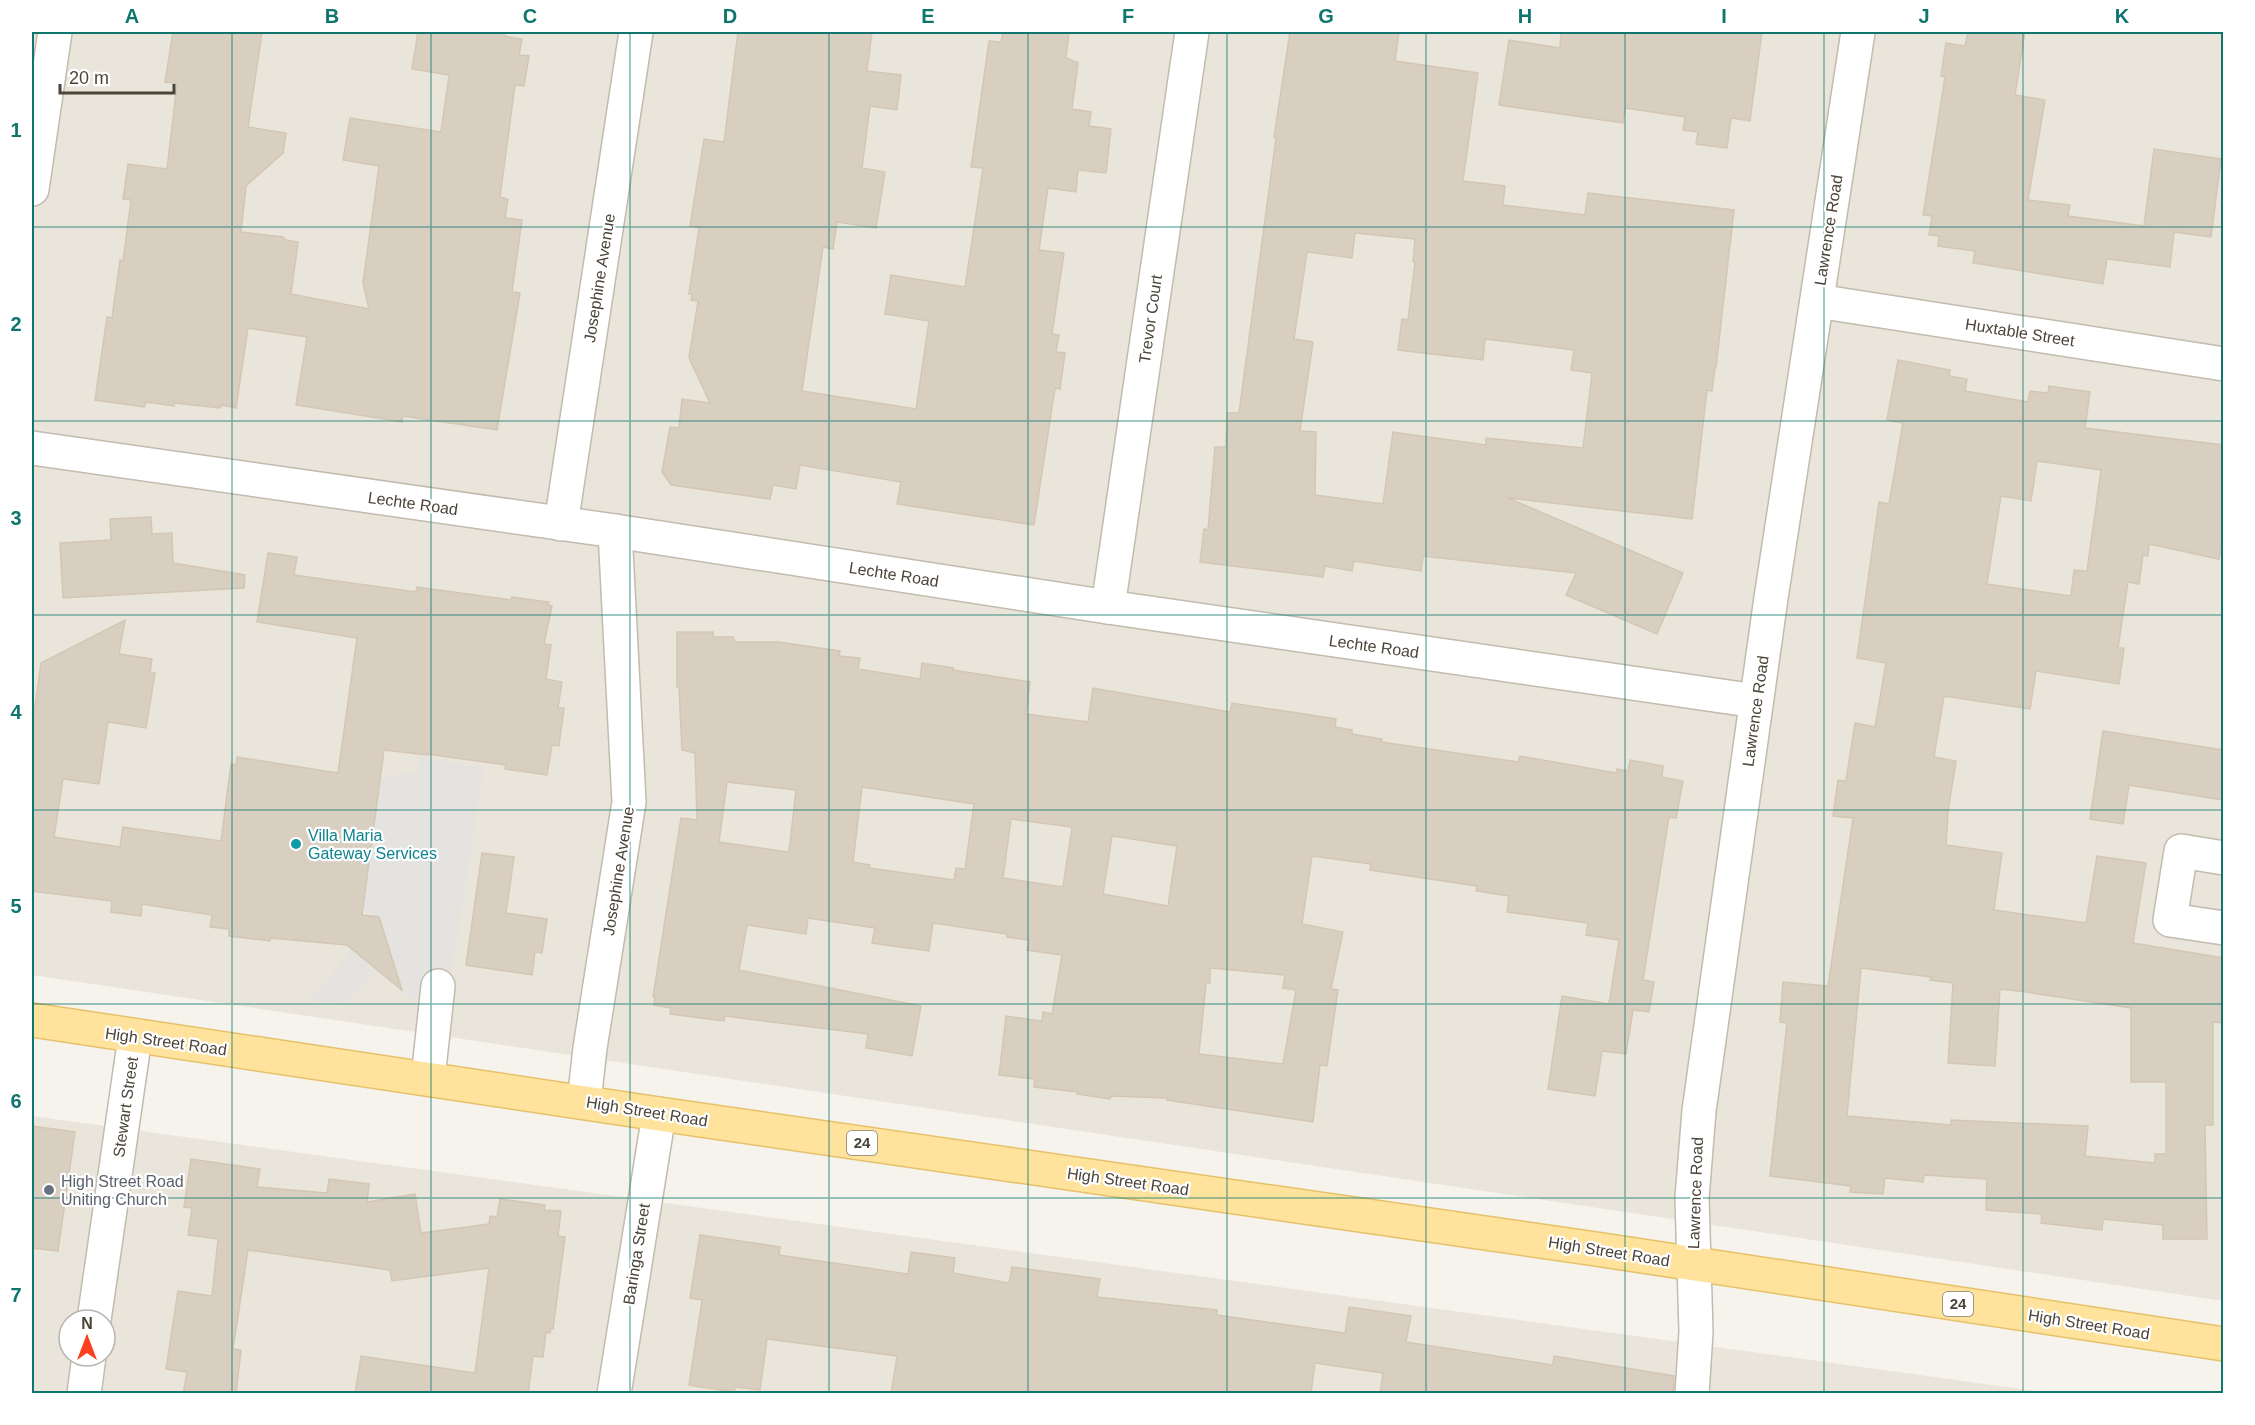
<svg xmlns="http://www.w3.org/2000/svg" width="2255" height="1425" viewBox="0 0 2255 1425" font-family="Helvetica,sans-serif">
	<rect width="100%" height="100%" fill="#f6f3ec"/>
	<g fill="#eae5da" fill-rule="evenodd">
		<path d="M 32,32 L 2223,32 L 2223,1301 L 32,975 Z"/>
		<path d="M 32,1116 L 2051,1393 L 32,1394 ZM 69,1320 L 105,1320 L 105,1356 L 69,1356 Z"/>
	</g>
	<path fill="#e5e3e0" d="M 419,757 L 484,767 L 451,975 L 411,999 L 376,972 L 345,1005 L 310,1000 L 378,919 L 363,908 L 380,780 L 398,774 L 417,772 Z"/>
	<g fill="#d8cfc1" stroke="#d3c7b4" stroke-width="1.5" fill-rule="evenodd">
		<path d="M 173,32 L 262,32 L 248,127 L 286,133 L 283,153 L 246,186 L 241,232 L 283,237 L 286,240 L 298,242 L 291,294 L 369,309 L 363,283 L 379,166 L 343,160 L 350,118 L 441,132 L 449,75 L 412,69 L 418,32 L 505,32 L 504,36 L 522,39 L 519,55 L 529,56 L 524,86 L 515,85 L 500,197 L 508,199 L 505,218 L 522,220 L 512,292 L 520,293 L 497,430 L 403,416 L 402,422 L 296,405 L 307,337 L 248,328 L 236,408 L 222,405 L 220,408 L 174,403 L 174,406 L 146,402 L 144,407 L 95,400 L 107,317 L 112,318 L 120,260 L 123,261 L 131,200 L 123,199 L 128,164 L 167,169 L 177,84 L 165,82 Z"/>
		<path d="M 738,32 L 872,32 L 867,71 L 901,75 L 897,110 L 870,106 L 862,168 L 885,172 L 876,228 L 837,222 L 833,249 L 823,247 L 802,391 L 916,409 L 929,321 L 885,314 L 891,275 L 965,287 L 983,168 L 971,167 L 989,41 L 1001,42 L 1003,32 L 1069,32 L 1066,58 L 1078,63 L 1072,109 L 1091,112 L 1089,126 L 1111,129 L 1106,173 L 1078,170 L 1076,192 L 1048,188 L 1039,250 L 1064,253 L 1052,334 L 1059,335 L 1056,352 L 1065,353 L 1060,389 L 1055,388 L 1034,525 L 897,504 L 901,482 L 800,465 L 796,489 L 773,485 L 770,499 L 671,485 L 662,472 L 670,427 L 679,428 L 682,399 L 710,403 L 689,358 L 698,301 L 691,300 L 692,294 L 689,294 L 699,228 L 690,226 L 704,139 L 724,142 Z"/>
		<path d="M 1290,32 L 1399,32 L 1395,61 L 1478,73 L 1463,181 L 1505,186 L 1503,205 L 1585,215 L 1588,193 L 1734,210 L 1716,367 L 1715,367 L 1712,391 L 1707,390 L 1692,519 L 1508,498 L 1683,573 L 1657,634 L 1566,595 L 1576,573 L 1423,556 L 1421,571 L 1354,561 L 1352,571 L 1325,566 L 1323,577 L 1200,562 L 1204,529 L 1208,530 L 1215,447 L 1226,447 L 1227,413 L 1239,413 L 1276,138 L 1274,137 ZM 1355,233 L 1415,239 L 1413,262 L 1415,262 L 1408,320 L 1402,319 L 1398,350 L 1483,360 L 1485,339 L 1574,350 L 1571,370 L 1592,373 L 1583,448 L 1486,438 L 1486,445 L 1393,432 L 1383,504 L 1315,495 L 1316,432 L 1300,431 L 1313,342 L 1294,339 L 1307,252 L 1352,258 Z"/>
		<path d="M 1561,32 L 1762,32 L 1750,121 L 1731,118 L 1727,148 L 1696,144 L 1698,132 L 1683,130 L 1685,117 L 1625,108 L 1623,123 L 1499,105 L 1509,40 L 1560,48 Z"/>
		<path d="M 1968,32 L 2025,32 L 2015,95 L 2045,100 L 2028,200 L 2070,205 L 2068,216 L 2144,226 L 2154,149 L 2221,159 L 2211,237 L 2174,232 L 2170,267 L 2107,259 L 2103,284 L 1973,263 L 1975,251 L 1938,246 L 1939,236 L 1929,235 L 1932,216 L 1923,215 L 1945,77 L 1941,76 L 1946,43 L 1965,46 Z"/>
		<path d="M 1898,360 L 1950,370 L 1949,376 L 1967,379 L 1965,391 L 2028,402 L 2030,391 L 2048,393 L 2049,386 L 2090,392 L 2085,428 L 2223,445 L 2223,538 L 2219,559 L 2149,544 L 2148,556 L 2143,555 L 2139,584 L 2128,582 L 2118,648 L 2124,648 L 2119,684 L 2036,671 L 2030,709 L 1944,696 L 1934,757 L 1956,761 L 1948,812 L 1946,845 L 2002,853 L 1994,910 L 2086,923 L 2097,856 L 2146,863 L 2133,943 L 2223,958 L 2223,1023 L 2213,1022 L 2213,1125 L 2205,1125 L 2207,1239 L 2163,1239 L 2163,1225 L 2103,1219 L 2102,1230 L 2041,1223 L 2042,1214 L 1986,1210 L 1987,1179 L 1924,1175 L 1923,1182 L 1885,1178 L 1883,1194 L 1850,1192 L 1851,1186 L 1770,1176 L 1787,1023 L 1780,1022 L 1783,982 L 1828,986 L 1853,818 L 1833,816 L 1838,780 L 1846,781 L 1855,723 L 1875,727 L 1886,663 L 1857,658 L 1879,502 L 1889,504 L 1903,423 L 1887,420 ZM 2037,461 L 2101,470 L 2087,571 L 2074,570 L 2071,596 L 1987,584 L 2001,496 L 2031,501 ZM 1861,968 L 1931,977 L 1930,980 L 1953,983 L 1948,1063 L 1995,1066 L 2000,989 L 2026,992 L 2131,1008 L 2131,1082 L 2166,1082 L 2166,1154 L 2155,1154 L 2155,1163 L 2085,1156 L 2088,1126 L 1951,1120 L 1951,1125 L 1847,1116 Z"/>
		<path d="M 151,517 L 152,534 L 172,533 L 173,563 L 245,575 L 244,588 L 63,598 L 60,543 L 111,540 L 110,519 Z"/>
		<path d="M 268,553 L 297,557 L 294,575 L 416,592 L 417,587 L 511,600 L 512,597 L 549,602 L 548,605 L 552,606 L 544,644 L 551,645 L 546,679 L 562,682 L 558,708 L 564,708 L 559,746 L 552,745 L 547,775 L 505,769 L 506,765 L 427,754 L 427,755 L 384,750 L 362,915 L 379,917 L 402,990 L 347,945 L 270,938 L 270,941 L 229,936 L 229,929 L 210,927 L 212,915 L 142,904 L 141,916 L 111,912 L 112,901 L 32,891 L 32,729 L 41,663 L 125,620 L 119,654 L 152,659 L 150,672 L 155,673 L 146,728 L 108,722 L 99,784 L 63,779 L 54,837 L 120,847 L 123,827 L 221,841 L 231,764 L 236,765 L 237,757 L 338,773 L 357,638 L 257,622 Z"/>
		<path d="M 677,632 L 713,632 L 713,637 L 733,637 L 735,642 L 778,642 L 840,651 L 839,656 L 860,658 L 858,669 L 920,679 L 922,663 L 953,668 L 953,670 L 1030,682 L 1026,714 L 1088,722 L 1093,688 L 1230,712 L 1232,703 L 1336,719 L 1335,727 L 1352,730 L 1352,734 L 1382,739 L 1381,742 L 1518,762 L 1520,756 L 1616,773 L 1617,769 L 1628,771 L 1630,760 L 1663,766 L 1662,777 L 1683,781 L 1676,818 L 1669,817 L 1643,980 L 1654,982 L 1649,1012 L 1633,1010 L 1626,1054 L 1602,1051 L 1595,1096 L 1548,1089 L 1562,996 L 1609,1004 L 1619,940 L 1586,935 L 1588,923 L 1507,912 L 1509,896 L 1476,891 L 1477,886 L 1370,870 L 1371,864 L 1312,856 L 1302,924 L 1343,932 L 1331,989 L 1338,990 L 1327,1066 L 1320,1065 L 1313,1122 L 1167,1100 L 1167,1098 L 1111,1096 L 1110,1099 L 1077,1094 L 1078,1092 L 1034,1087 L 1035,1079 L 999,1075 L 1006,1016 L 1042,1021 L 1043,1012 L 1052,1014 L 1062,955 L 1027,950 L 1029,940 L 1007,937 L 1007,934 L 933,923 L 929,951 L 872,943 L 875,928 L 808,918 L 806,934 L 747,925 L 739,970 L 921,1006 L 912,1056 L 866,1048 L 868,1034 L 725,1016 L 724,1021 L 670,1014 L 671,1008 L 654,1005 L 655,997 L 653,997 L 681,818 L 697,820 L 695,753 L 682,750 L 679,687 L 677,687 ZM 727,782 L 796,790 L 789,852 L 719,842 ZM 862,787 L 974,804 L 965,869 L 956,868 L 954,880 L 869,868 L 870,865 L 853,862 ZM 1011,819 L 1072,827 L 1063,887 L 1003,878 ZM 1112,836 L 1177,846 L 1168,906 L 1103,894 ZM 1210,968 L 1285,975 L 1283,988 L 1296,990 L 1283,1064 L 1199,1054 L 1206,983 L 1210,983 Z"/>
		<path d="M 2103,731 L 2223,750 L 2223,800 L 2129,785 L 2123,824 L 2090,819 Z"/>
		<path d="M 482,853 L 514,857 L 506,913 L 547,919 L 542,953 L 535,952 L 532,975 L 466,965 Z"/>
		<path d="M 32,1126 L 75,1132 L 58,1251 L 32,1248 Z"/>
		<path d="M 191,1159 L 260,1169 L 257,1187 L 327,1193 L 329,1179 L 369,1184 L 367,1202 L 415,1194 L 421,1233 L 489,1224 L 490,1216 L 497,1217 L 500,1199 L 545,1205 L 544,1210 L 561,1211 L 558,1236 L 565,1237 L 553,1329 L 551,1329 L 550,1333 L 546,1332 L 543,1357 L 533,1356 L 528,1394 L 355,1394 L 361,1356 L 475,1373 L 489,1268 L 392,1281 L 390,1270 L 248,1250 L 233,1349 L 241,1350 L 236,1394 L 183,1394 L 187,1372 L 166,1369 L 178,1291 L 212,1296 L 218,1239 L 188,1235 L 192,1208 L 184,1207 Z"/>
		<path d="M 700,1235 L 780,1247 L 779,1255 L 908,1274 L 911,1252 L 955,1258 L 953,1273 L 1009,1283 L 1012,1267 L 1100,1279 L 1097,1297 L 1217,1310 L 1217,1315 L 1345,1333 L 1349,1307 L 1411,1316 L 1406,1342 L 1553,1365 L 1554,1356 L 1674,1376 L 1673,1394 L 1380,1394 L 1383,1373 L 1315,1363 L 1311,1394 L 891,1394 L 897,1356 L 767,1339 L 760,1390 L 735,1387 L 734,1392 L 689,1385 L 702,1300 L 690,1298 Z"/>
	</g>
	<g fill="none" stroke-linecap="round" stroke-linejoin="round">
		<g stroke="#c2bbae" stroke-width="36">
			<g id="minor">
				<path d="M 32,189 L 55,32"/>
				<path d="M 1817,301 L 2224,364"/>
				<path d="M 32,448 L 615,531 L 1108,607 L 1756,701"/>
				<path d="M 561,524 L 636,32"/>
				<path d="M 1108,607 L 1192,32"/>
				<path d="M 2224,858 L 2181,851 L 2170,920 L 2224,928"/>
				<path d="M 428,1078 L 438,986"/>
				<path d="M 584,1102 L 590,1048 L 629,802 L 615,531"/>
				<path d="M 94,1320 L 135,1037"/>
				<path d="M 84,1394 L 89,1356"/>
				<path d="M 614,1394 L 659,1114"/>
				<path d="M 1692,1394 L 1696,1332 L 1692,1198 L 1699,1111 L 1771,598 L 1858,32"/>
			</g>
		</g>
		<g stroke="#e6c16a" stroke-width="36">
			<path id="major" d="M 32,1020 L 659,1114 L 1596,1249 L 2224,1344"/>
		</g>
		<use href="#minor" stroke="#fff" stroke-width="33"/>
		<use href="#major" stroke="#ffe39c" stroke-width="33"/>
	</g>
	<path fill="none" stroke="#0f766e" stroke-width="1.5" stroke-opacity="0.55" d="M 232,32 L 232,1394M 431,32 L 431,1394M 630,32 L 630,1394M 829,32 L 829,1394M 1028,32 L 1028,1394M 1227,32 L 1227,1394M 1426,32 L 1426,1394M 1625,32 L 1625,1394M 1824,32 L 1824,1394M 2023,32 L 2023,1394M 32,227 L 2224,227M 32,421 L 2224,421M 32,615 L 2224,615M 32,810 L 2224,810M 32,1004 L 2224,1004M 32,1198 L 2224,1198"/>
	<circle fill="#0f9aa8" stroke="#fff" stroke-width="2" cx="296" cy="844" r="6"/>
	<circle fill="#6b7280" stroke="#fff" stroke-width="2" cx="49" cy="1190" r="6"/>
	<g text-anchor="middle" stroke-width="4.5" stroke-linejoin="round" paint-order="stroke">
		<g fill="#fff" stroke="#817c74" stroke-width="1.5">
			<rect x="847" y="1131" width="30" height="24" rx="4.5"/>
			<rect x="1943" y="1292" width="30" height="24" rx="4.5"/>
		</g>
		<g font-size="15" font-weight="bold" fill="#4b4439">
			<text x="862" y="1148">24</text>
			<text x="1958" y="1309">24</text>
		</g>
		<g font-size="16" fill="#4b4439" stroke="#fff">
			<text transform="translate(1828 230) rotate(-81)" y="6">Lawrence Road</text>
			<text transform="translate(599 278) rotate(-81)" y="6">Josephine Avenue</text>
			<text transform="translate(1150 319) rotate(-82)" y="6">Trevor Court</text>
			<text transform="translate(2020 332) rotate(9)" y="6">Huxtable Street</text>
			<text transform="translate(413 503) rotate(8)" y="6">Lechte Road</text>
			<text transform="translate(894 574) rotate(9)" y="6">Lechte Road</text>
			<text transform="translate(1374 646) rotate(8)" y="6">Lechte Road</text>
			<text transform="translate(1755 711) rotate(-82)" y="6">Lawrence Road</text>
			<text transform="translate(618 871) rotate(-81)" y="6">Josephine Avenue</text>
			<text transform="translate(166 1041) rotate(8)" y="6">High Street Road</text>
			<text transform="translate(125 1107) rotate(-82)" y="6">Stewart Street</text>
			<text transform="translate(647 1111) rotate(9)" y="6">High Street Road</text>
			<text transform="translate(1128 1181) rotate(8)" y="6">High Street Road</text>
			<text transform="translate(1695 1193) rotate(-88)" y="6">Lawrence Road</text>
			<text transform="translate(1609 1251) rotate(9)" y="6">High Street Road</text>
			<text transform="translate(636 1254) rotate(-81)" y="6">Baringa Street</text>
			<text transform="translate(2089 1324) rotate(9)" y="6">High Street Road</text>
		</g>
		<g font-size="16" fill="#0d838f" stroke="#fff" text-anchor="start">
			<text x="308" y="841">Villa Maria<tspan x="308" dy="18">Gateway Services</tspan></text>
		</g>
		<g font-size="16" fill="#5b616d" stroke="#fff" text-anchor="start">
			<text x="61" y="1187">High Street Road<tspan x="61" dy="18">Uniting Church</tspan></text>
		</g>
	</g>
	<rect width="2255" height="1425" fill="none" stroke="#ffffff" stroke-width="66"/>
	<g transform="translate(87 1338)"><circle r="28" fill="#ffffff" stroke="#b7b4b0" stroke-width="1.5"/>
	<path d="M0-4.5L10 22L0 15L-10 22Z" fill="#fc3f1d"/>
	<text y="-9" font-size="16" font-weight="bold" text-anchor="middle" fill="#4b4439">N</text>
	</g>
	<path d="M60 84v9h114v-9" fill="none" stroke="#4b4439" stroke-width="3"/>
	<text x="69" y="84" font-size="18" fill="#4b4439" stroke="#ffffff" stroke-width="4.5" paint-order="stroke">20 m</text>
	<rect x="33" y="33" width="2189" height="1359" fill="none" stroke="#0f766e" stroke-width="2"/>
	<g font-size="20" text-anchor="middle" font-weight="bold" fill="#0f766e">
		<text x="132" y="23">A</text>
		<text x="332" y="23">B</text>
		<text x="530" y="23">C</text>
		<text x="730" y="23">D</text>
		<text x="928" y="23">E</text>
		<text x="1128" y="23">F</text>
		<text x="1326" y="23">G</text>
		<text x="1525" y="23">H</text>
		<text x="1724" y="23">I</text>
		<text x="1924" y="23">J</text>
		<text x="2122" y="23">K</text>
		<text x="16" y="137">1</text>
		<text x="16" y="331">2</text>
		<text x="16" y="525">3</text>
		<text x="16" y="719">4</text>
		<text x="16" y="913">5</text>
		<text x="16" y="1108">6</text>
		<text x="16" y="1302">7</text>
	</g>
</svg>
